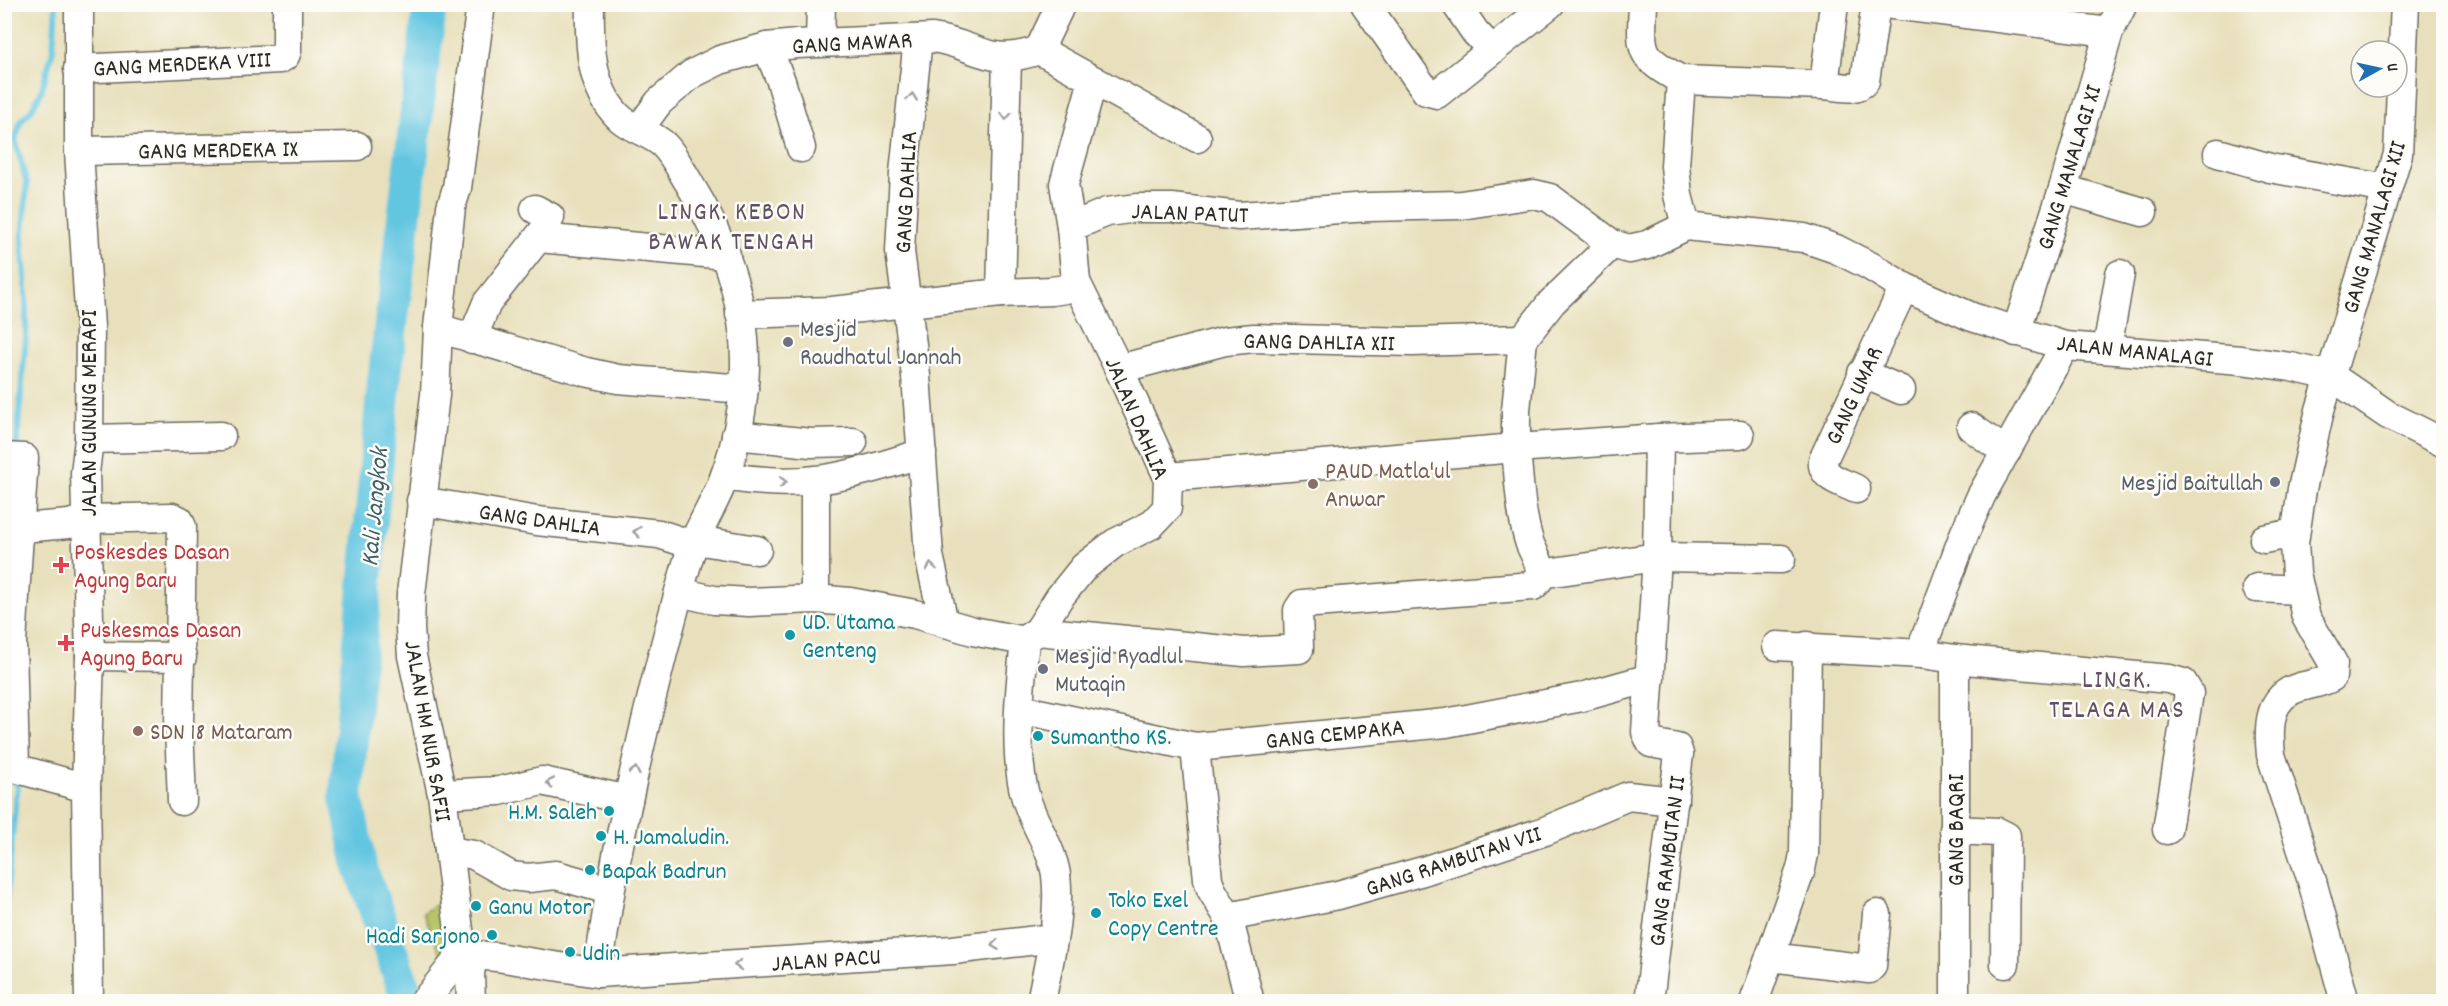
<svg xmlns="http://www.w3.org/2000/svg" width="2448" height="1006" viewBox="0 0 2448 1006" font-family="Dekko,sans-serif">
	<rect width="100%" height="100%" fill="#fdfcf7"/>
	<filter id="ink" filterUnits="userSpaceOnUse"><feTurbulence type="fractalNoise" baseFrequency=".0167" numOctaves="2"/><feDisplacementMap in="SourceGraphic" scale="12" xChannelSelector="R" yChannelSelector="G"/><feConvolveMatrix kernelMatrix="1 2 1 2 8 2 1 2 1" color-interpolation-filters="sRGB"/></filter>
	<filter id="wash" filterUnits="userSpaceOnUse"><feTurbulence type="fractalNoise" baseFrequency=".008" numOctaves="4" result="noise"/><feDisplacementMap in="SourceGraphic" scale="24" xChannelSelector="R" yChannelSelector="G"/><feGaussianBlur stdDeviation="1.35" result="paint"/><feColorMatrix in="noise" values="0 0 0 0 0 0 0 0 0 0 0 0 0 0 0 0 0 1.4 0 .05"/><feComposite in="paint" operator="in"/></filter>
	<g filter="url(#wash)">
		<rect width="100%" height="100%" fill="#e8e0bc"/>
		<path fill="#b7c567" stroke="#717849" stroke-width="1.5" d="M 452,893 L 455,952 L 445,963 L 423,913 Z"/>
		<g fill="none" stroke-linecap="round" stroke-linejoin="round">
			<g stroke="#63c6e1" stroke-width="6">
				<path d="M 16,451 L 26,336 L 26,289 L 22,242 L 27,184 L 15,140 L 21,121 L 32,109 L 41,92 L 53,50 L 56,4"/>
				<path d="M 4,919 L 17,787 L 14,778"/>
				<path d="M 4,978 L 10,1002"/>
			</g>
			<path stroke="#63c6e1" stroke-width="34" d="M 409,1002 L 360,866 L 346,795 L 384,382 L 430,4"/>
		</g>
	</g>
	<g filter="url(#ink)">
		<g fill="none" stroke-linecap="round" stroke-linejoin="round">
			<g stroke="#6d6a5e" stroke-width="31">
				<g id="minor">
					<path d="M 79,4 L 79,151 L 90,327 L 89,439 L 85,473 L 90,656 L 86,788 L 89,1002"/>
					<path d="M 590,4 C 589,43 590,91 621,119 C 634,130 651,133 664,145 C 674,155 681,170 689,183 C 723,238 746,301 745,367 C 744,405 737,443 724,478 C 716,500 704,519 695,540 C 688,557 684,575 679,592 L 714,600 L 749,602 L 815,599 L 850,602 L 915,614 L 973,631 L 1025,641 C 1020,686 1013,751 1025,795 C 1032,822 1052,847 1056,875 C 1061,917 1049,960 1041,1002"/>
					<path d="M 1365,4 L 1426,91 L 1437,94 L 1550,4"/>
					<path d="M 1456,4 L 1475,32 L 1492,50"/>
					<path d="M 1643,4 C 1641,52 1638,56 1681,80 L 1675,166 L 1678,195 L 1686,226"/>
					<path d="M 1885,4 L 2109,32"/>
					<path d="M 918,39 L 904,173 L 900,251 L 916,376 L 929,555 L 944,623"/>
					<path d="M 820,42 L 821,4"/>
					<path d="M 767,47 L 781,81 L 801,148"/>
					<path d="M 1039,50 L 1093,80"/>
					<path d="M 78,69 L 280,59 L 285,56 L 287,51 L 287,4"/>
					<path d="M 1681,80 L 1824,85 L 1834,4"/>
					<path d="M 1824,85 C 1836,86 1857,92 1865,81 L 1876,4"/>
					<path d="M 639,129 L 659,102 L 692,74 L 720,60 L 767,47 L 797,44 L 933,38 C 978,45 988,68 1039,50 L 1061,4"/>
					<path d="M 79,151 L 357,146"/>
					<path d="M 2218,153 L 2270,168 L 2387,189"/>
					<path d="M 2063,189 L 2143,212"/>
					<path d="M 1071,227 L 1064,184 L 1093,80 L 1197,138"/>
					<path d="M 539,238 L 726,255"/>
					<path d="M 1001,293 L 1007,58"/>
					<path d="M 740,314 L 832,311 L 1001,293 L 1051,291 L 1066,289 L 1076,282 L 1071,227 L 1107,212 L 1137,208 L 1172,208 L 1239,216 L 1369,207 L 1461,205 L 1534,194 L 1550,198 L 1612,244 L 1629,249 L 1647,245 L 1686,226 L 1804,238 L 1836,249 L 1870,266 L 1904,287 L 1972,317 L 2065,346 L 2241,360 L 2291,367 L 2331,376 L 2388,415 L 2444,443"/>
					<path d="M 438,328 L 586,372 L 618,379 L 744,389"/>
					<path d="M 2016,332 L 2063,189 L 2109,32 L 2123,4"/>
					<path d="M 472,339 L 487,303 L 545,229 L 550,217 L 535,209"/>
					<path d="M 2107,349 L 2120,274"/>
					<path d="M 1119,369 L 1225,341 L 1254,338 L 1412,342 L 1523,339"/>
					<path d="M 1862,373 L 1901,390"/>
					<path d="M 1971,427 L 2006,452"/>
					<path d="M 736,435 L 811,443 L 853,442"/>
					<path d="M 1659,438 L 1740,435"/>
					<path d="M 89,439 L 221,436"/>
					<path d="M 4,457 L 24,458 L 12,642 L 15,767"/>
					<path d="M 725,476 C 802,490 850,477 922,453"/>
					<path d="M 1168,477 L 1516,448 L 1516,410 L 1523,339 L 1552,302 L 1612,244"/>
					<path d="M 815,482 L 815,599"/>
					<path d="M 1856,489 C 1842,482 1821,478 1823,460 L 1904,287"/>
					<path d="M 421,501 L 537,521 L 659,534 L 693,545"/>
					<path d="M 21,528 L 69,524 L 87,519 L 172,517 L 179,520 L 182,527 L 179,725 L 182,801"/>
					<path d="M 2264,539 L 2295,533"/>
					<path d="M 696,540 L 757,550"/>
					<path d="M 1540,574 L 1657,557 L 1781,559"/>
					<path d="M 2257,588 L 2299,590"/>
					<path d="M 1038,631 L 1244,652 L 1299,649 L 1298,610 L 1302,604 L 1533,586 C 1537,583 1540,580 1540,575 C 1541,563 1534,554 1530,544 C 1520,514 1519,479 1516,448 L 1659,438 L 1657,557 L 1646,732 L 1651,743 L 1677,748 L 1679,754 L 1649,1002"/>
					<path d="M 1026,639 L 1038,631 L 1059,598 L 1084,567 L 1115,543 L 1151,525 L 1167,508 L 1168,477 L 1119,369 L 1076,282"/>
					<path d="M 1777,646 L 1922,654 L 1955,659 L 2169,679 L 2183,683 L 2189,693 L 2167,830"/>
					<path d="M 1922,654 L 1924,642 L 1965,532 L 1981,496 L 2065,346"/>
					<path d="M 90,656 L 182,657"/>
					<path d="M 1955,659 L 1955,1002"/>
					<path d="M 1020,709 L 1195,747 L 1446,723 L 1582,697 L 1650,678"/>
					<path d="M 1195,747 L 1208,879 L 1211,889 L 1228,917 L 1250,1002"/>
					<path d="M 4,765 L 86,788"/>
					<path d="M 442,794 L 499,791 L 542,781 L 628,800"/>
					<path d="M 1954,830 L 1998,832 L 2006,836 L 2005,964"/>
					<path d="M 449,851 L 474,855 L 511,876 L 528,878 L 556,875 L 609,890"/>
					<path d="M 1228,917 L 1338,895 L 1423,871 L 1545,831 L 1628,796 L 1674,801"/>
					<path d="M 462,954 L 442,794 L 412,656 L 410,628 L 411,594 L 435,395 L 438,328 L 451,207 L 457,188 L 481,4"/>
					<path d="M 462,954 L 497,957 L 598,973 L 953,950 L 1053,938"/>
					<path d="M 1770,957 L 1869,969 L 1872,966 L 1877,914"/>
					<path d="M 598,973 C 615,844 645,718 679,592"/>
					<path d="M 424,1002 L 462,954"/>
					<path d="M 471,1002 L 470,974 L 473,954"/>
					<path d="M 1754,1002 L 1801,869 L 1804,854 L 1807,646"/>
					<path d="M 2345,1002 L 2312,881 L 2271,755 C 2268,727 2268,696 2300,687 C 2311,684 2322,683 2332,677 L 2333,663 L 2306,617 L 2296,573 L 2294,543 L 2302,489 L 2320,410 L 2398,154 L 2405,4"/>
				</g>
			</g>
			<use href="#minor" stroke="#fff" stroke-width="28"/>
		</g>
		<defs><path id="oneway-chevron" d="M-2-3.5L2.5 0L-2 3.5" fill="none" stroke-width="1.6" stroke-linecap="round" stroke-linejoin="round" transform="scale(1.5)"/></defs>
		<g stroke="#a0a0a0">
			<use href="#oneway-chevron" transform="translate(912 97) rotate(-84)"/>
			<use href="#oneway-chevron" transform="translate(1006 116) rotate(92)"/>
			<use href="#oneway-chevron" transform="translate(783 482) rotate(1)"/>
			<use href="#oneway-chevron" transform="translate(637 532) rotate(-174)"/>
			<use href="#oneway-chevron" transform="translate(931 567) rotate(-98)"/>
			<use href="#oneway-chevron" transform="translate(635 771) rotate(-77)"/>
			<use href="#oneway-chevron" transform="translate(550 783) rotate(-170)"/>
			<use href="#oneway-chevron" transform="translate(995 945) rotate(173)"/>
			<use href="#oneway-chevron" transform="translate(738 965) rotate(177)"/>
		</g>
	</g>
	<g fill="#6b7280" stroke="#fdfcf7" stroke-width="2">
		<circle cx="788" cy="342" r="6"/>
		<circle cx="2275" cy="482" r="6"/>
		<circle cx="1043" cy="669" r="6"/>
	</g>
	<g fill="#8d6e63" stroke="#fdfcf7" stroke-width="2">
		<circle cx="1313" cy="484" r="6"/>
		<circle cx="138" cy="731" r="6"/>
	</g>
	<g fill="#e0444e" stroke="#fdfcf7" stroke-width="2">
		<path d="M58 556h6v6h6v6h-6v6h-6v-6h-6v-6h6z"/>
		<path d="M63 634h6v6h6v6h-6v6h-6v-6h-6v-6h6z"/>
	</g>
	<g fill="#0f9aa8" stroke="#fdfcf7" stroke-width="2">
		<circle cx="790" cy="635" r="6"/>
		<circle cx="1038" cy="736" r="6"/>
		<circle cx="609" cy="811" r="6"/>
		<circle cx="601" cy="836" r="6"/>
		<circle cx="590" cy="870" r="6"/>
		<circle cx="476" cy="906" r="6"/>
		<circle cx="1096" cy="913" r="6"/>
		<circle cx="492" cy="935" r="6"/>
		<circle cx="570" cy="952" r="6"/>
	</g>
	<g text-anchor="middle" stroke-width="5" stroke-linejoin="round" paint-order="stroke">
		<g font-size="24" fill="#2b2b2b" stroke="#fdfcf7">
			<text transform="translate(852 42) rotate(-3)" y="8">GANG MAWAR</text>
			<text transform="translate(182 63) rotate(-3)" y="8">GANG MERDEKA VIII</text>
			<text transform="translate(218 149) rotate(-1)" y="8">GANG MERDEKA IX</text>
			<text transform="translate(2068 167) rotate(-73)" y="8">GANG MANALAGI XI</text>
			<text transform="translate(905 192) rotate(-87)" y="8">GANG DAHLIA</text>
			<text transform="translate(1190 212) rotate(2)" y="8">JALAN PATUT</text>
			<text transform="translate(2373 227) rotate(-74)" y="8">GANG MANALAGI XII</text>
			<text transform="translate(1319 341) rotate(1)" y="8">GANG DAHLIA XII</text>
			<text transform="translate(2135 350) rotate(6)" y="8">JALAN MANALAGI</text>
			<text transform="translate(1853 395) rotate(-65)" y="8">GANG UMAR</text>
			<text transform="translate(88 413) rotate(-90)" y="8">JALAN GUNUNG MERAPI</text>
			<text transform="translate(1138 418) rotate(67)" y="8">JALAN DAHLIA</text>
			<text transform="translate(540 519) rotate(8)" y="8">GANG DAHLIA</text>
			<text transform="translate(429 731) rotate(80)" y="8">JALAN HM NUR SAFII</text>
			<text transform="translate(1335 733) rotate(-6)" y="8">GANG CEMPAKA</text>
			<text transform="translate(1955 830) rotate(-90)" y="8">GANG BAQRI</text>
			<text transform="translate(1453 860) rotate(-18)" y="8">GANG RAMBUTAN VII</text>
			<text transform="translate(1666 861) rotate(-83)" y="8">GANG RAMBUTAN II</text>
			<text transform="translate(826 959) rotate(-4)" y="8">JALAN PACU</text>
		</g>
		<g font-size="24" fill="#5b616d" stroke="#fdfcf7" text-anchor="start">
			<text x="800" y="336">Mesjid<tspan x="800" dy="28">Raudhatul Jannah</tspan></text>
			<text x="2263" y="490" text-anchor="end">Mesjid Baitullah</text>
			<text x="1055" y="663">Mesjid Ryadlul<tspan x="1055" dy="28">Mutaqin</tspan></text>
		</g>
		<g font-size="24" fill="#785e54" stroke="#fdfcf7" text-anchor="start">
			<text x="1325" y="478">PAUD Matla'ul<tspan x="1325" dy="28">Anwar</tspan></text>
			<text x="150" y="739">SDN 18 Mataram</text>
		</g>
		<g font-size="24" fill="#be3a42" stroke="#fdfcf7" text-anchor="start">
			<text x="74" y="559">Poskesdes Dasan<tspan x="74" dy="28">Agung Baru</tspan></text>
			<text x="80" y="637">Puskesmas Dasan<tspan x="80" dy="28">Agung Baru</tspan></text>
		</g>
		<g font-size="24" fill="#0d838f" stroke="#fdfcf7" text-anchor="start">
			<text x="802" y="629">UD. Utama<tspan x="802" dy="28">Genteng</tspan></text>
			<text x="1050" y="744">Sumantho KS.</text>
			<text x="597" y="819" text-anchor="end">H.M. Saleh</text>
			<text x="613" y="844">H. Jamaludin.</text>
			<text x="602" y="878">Bapak Badrun</text>
			<text x="1108" y="907">Toko Exel<tspan x="1108" dy="28">Copy Centre</tspan></text>
			<text x="488" y="914">Ganu Motor</text>
			<text x="480" y="943" text-anchor="end">Hadi Sarjono</text>
			<text x="582" y="960">Udin</text>
		</g>
		<g font-size="26" letter-spacing="1.5" fill="#625065" stroke="#fdfcf7">
			<text x="732" y="219">LINGK. KEBON<tspan x="732" dy="30">BAWAK TENGAH</tspan></text>
			<text x="2117" y="687">LINGK.<tspan x="2117" dy="30">TELAGA MAS</tspan></text>
		</g>
		<g font-size="26" font-style="italic" fill="#3f616b" stroke="#fdfcf7">
			<text transform="translate(373 507) rotate(-85)" y="9">Kali Jangkok</text>
		</g>
	</g>
	<rect width="2448" height="1006" fill="none" stroke="#fdfcf7" stroke-width="24"/>
	<g transform="translate(2379 69) rotate(82)"><circle r="28" fill="#fdfcf7" stroke="#a9a8a5" stroke-width="1.5"/>
	<path d="M0-4.5L10 22L0 15L-10 22Z" fill="#1f6fb2"/>
	<text y="-9" font-size="16" font-weight="bold" text-anchor="middle" fill="#2b2b2b">U</text>
	</g>
</svg>
